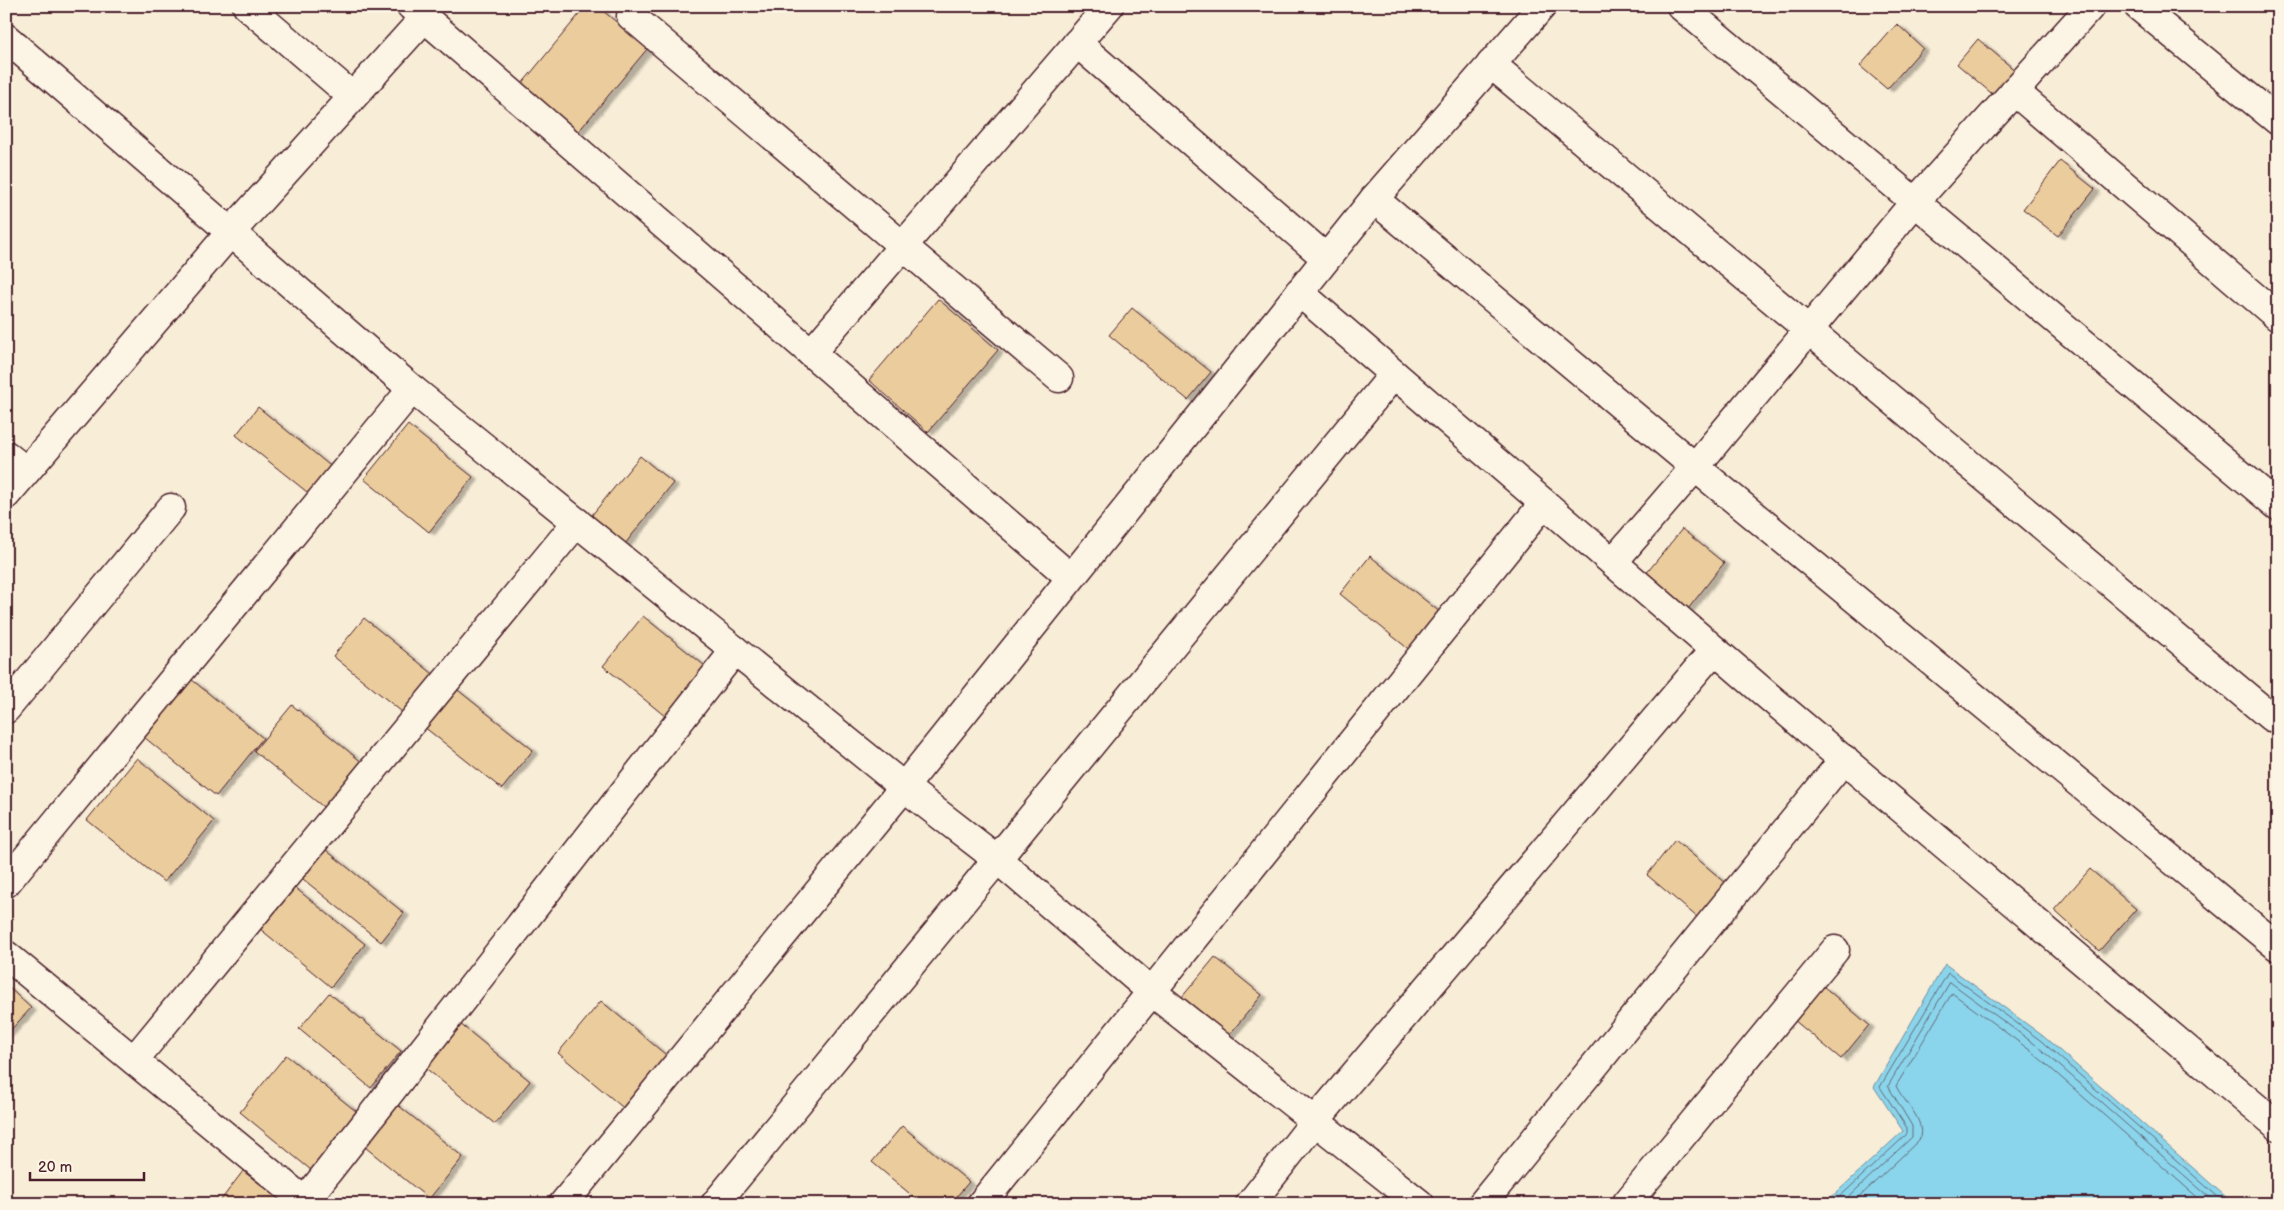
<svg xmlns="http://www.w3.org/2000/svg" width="2284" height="1210" viewBox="0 0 2284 1210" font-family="'Balsamiq Sans',sans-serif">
	<defs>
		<filter id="shadow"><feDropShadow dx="5.5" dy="3" stdDeviation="1" flood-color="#0004"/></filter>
	</defs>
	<rect width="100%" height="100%" fill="#f8edd7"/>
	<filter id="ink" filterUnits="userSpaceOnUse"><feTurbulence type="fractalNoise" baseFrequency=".02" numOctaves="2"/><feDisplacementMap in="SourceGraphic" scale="10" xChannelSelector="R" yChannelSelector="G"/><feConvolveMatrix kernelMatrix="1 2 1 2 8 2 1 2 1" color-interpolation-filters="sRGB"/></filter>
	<g filter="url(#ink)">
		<path fill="#8ad5eb" stroke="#708c9e" d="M 1945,964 L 2043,1036 L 2234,1204 L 1824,1204 L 1903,1131 L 1874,1087 Z"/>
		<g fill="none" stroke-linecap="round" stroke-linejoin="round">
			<g stroke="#646878" stroke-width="1">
				<path d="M 1832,1204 L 1907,1134 L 1907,1128 L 1880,1087 L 1948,973 L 2040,1040 L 2226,1204"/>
				<path d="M 1841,1204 L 1912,1137 L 1912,1126 L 1888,1086 L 1950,982 L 2036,1045 L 2217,1204"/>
				<path d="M 1852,1204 L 1919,1140 C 1927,1120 1904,1103 1896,1086 L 1952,993 L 2031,1051 L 2205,1204"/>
			</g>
		</g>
		<g fill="#eacc9d" stroke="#4a1f2b" filter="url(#shadow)">
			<path d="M 586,6 L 597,6 L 648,48 L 578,132 L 521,85 Z"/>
			<path d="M 1897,24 L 1923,48 L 1887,89 L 1860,66 Z"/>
			<path d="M 1978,39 L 2018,73 L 1997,98 L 1957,64 Z"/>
			<path d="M 2060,161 L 2095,189 L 2058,236 L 2023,209 Z"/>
			<path d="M 938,299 L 998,350 L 928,432 L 869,380 Z"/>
			<path d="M 1132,308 L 1211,372 L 1188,400 L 1109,335 Z"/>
			<path d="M 258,407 L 334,469 L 312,496 L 236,435 Z"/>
			<path d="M 408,425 L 473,477 L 429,532 L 364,479 Z"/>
			<path d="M 640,456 L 673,483 L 621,549 L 587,521 Z"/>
			<path d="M 1682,529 L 1724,563 L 1688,609 L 1645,575 Z"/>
			<path d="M 1370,556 L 1441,613 L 1411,651 L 1340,594 Z"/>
			<path d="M 643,616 L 705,666 L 665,716 L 603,666 Z"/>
			<path d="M 364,618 L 438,678 L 407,716 L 333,656 Z"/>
			<path d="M 191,679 L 263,738 L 216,796 L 144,737 Z"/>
			<path d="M 454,687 L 533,750 L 502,789 L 423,726 Z"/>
			<path d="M 292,705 L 369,768 L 332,814 L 254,751 Z"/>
			<path d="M 137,758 L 214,821 L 164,882 L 87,820 Z"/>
			<path d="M 1675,840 L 1733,889 L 1704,923 L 1647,875 Z"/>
			<path d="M 321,846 L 404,913 L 381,942 L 298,875 Z"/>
			<path d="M 2090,869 L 2136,909 L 2099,951 L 2054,910 Z"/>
			<path d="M 293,886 L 365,944 L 331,987 L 259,928 Z"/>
			<path d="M 1215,957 L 1262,995 L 1224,1041 L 1177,1003 Z"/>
			<path d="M 6,985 L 31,1008 L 6,1035 Z"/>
			<path d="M 1823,986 L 1869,1025 L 1841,1059 L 1794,1020 Z"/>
			<path d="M 329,993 L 401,1051 L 371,1088 L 299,1029 Z"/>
			<path d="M 601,1001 L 671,1059 L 627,1111 L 558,1053 Z"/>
			<path d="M 459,1023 L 530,1081 L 495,1124 L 423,1066 Z"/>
			<path d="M 286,1055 L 357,1112 L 311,1170 L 240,1112 Z"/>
			<path d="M 394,1102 L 463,1157 L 429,1199 L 360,1143 Z"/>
			<path d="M 902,1126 L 969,1182 L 950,1204 L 922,1204 L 872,1162 Z"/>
			<path d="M 243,1171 L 286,1204 L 218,1204 Z"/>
		</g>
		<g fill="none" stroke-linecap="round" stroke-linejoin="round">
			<g stroke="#4a1f2b" stroke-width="31">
				<g id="minor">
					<path d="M 247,6 L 352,96"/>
					<path d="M 411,6 L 1070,577"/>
					<path d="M 1681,6 L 2278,506"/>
					<path d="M 2138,6 L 2278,121"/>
					<path d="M 631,16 L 1059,378"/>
					<path d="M 6,38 L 412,389 L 904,787 L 997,859 L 1152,992 L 1420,1204"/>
					<path d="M 1077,43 L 1326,258"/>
					<path d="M 1491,64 L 2271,717"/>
					<path d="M 2014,91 L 2278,317"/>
					<path d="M 1374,199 L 1695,467 L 2278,947"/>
					<path d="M 1299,292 L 1768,696 L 2278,1126"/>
					<path d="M 811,353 L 1109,6"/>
					<path d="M 6,455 L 26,471"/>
					<path d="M 6,495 L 230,233 L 424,18"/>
					<path d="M 1613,562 L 1695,467 L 1914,203 L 2091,6"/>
					<path d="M 6,709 L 171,508"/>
					<path d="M 6,883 L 412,389"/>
					<path d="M 6,955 L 308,1204"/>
					<path d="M 134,1060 L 577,522"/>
					<path d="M 305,1201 L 735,650"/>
					<path d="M 563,1204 L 904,787 L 1374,199 L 1542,6"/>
					<path d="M 715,1204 L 1394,374"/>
					<path d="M 981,1204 L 1544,503"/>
					<path d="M 1250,1204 L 1315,1121 L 1714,650"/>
					<path d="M 1482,1204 L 1844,759"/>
					<path d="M 1626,1204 L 1835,950"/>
				</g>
			</g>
			<use href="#minor" stroke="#fcf5e5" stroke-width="28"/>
		</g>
	</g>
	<rect width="2284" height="1210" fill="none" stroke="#fcf5e5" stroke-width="25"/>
	<rect x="12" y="12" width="2259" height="1185" fill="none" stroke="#4a1f2b" stroke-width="2" filter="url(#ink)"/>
	<path d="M30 1172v8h114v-8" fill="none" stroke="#4a1f2b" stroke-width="2.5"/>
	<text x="38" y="1172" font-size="15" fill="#4a1f2b" stroke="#fcf5e5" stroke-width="4" paint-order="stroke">20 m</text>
</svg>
